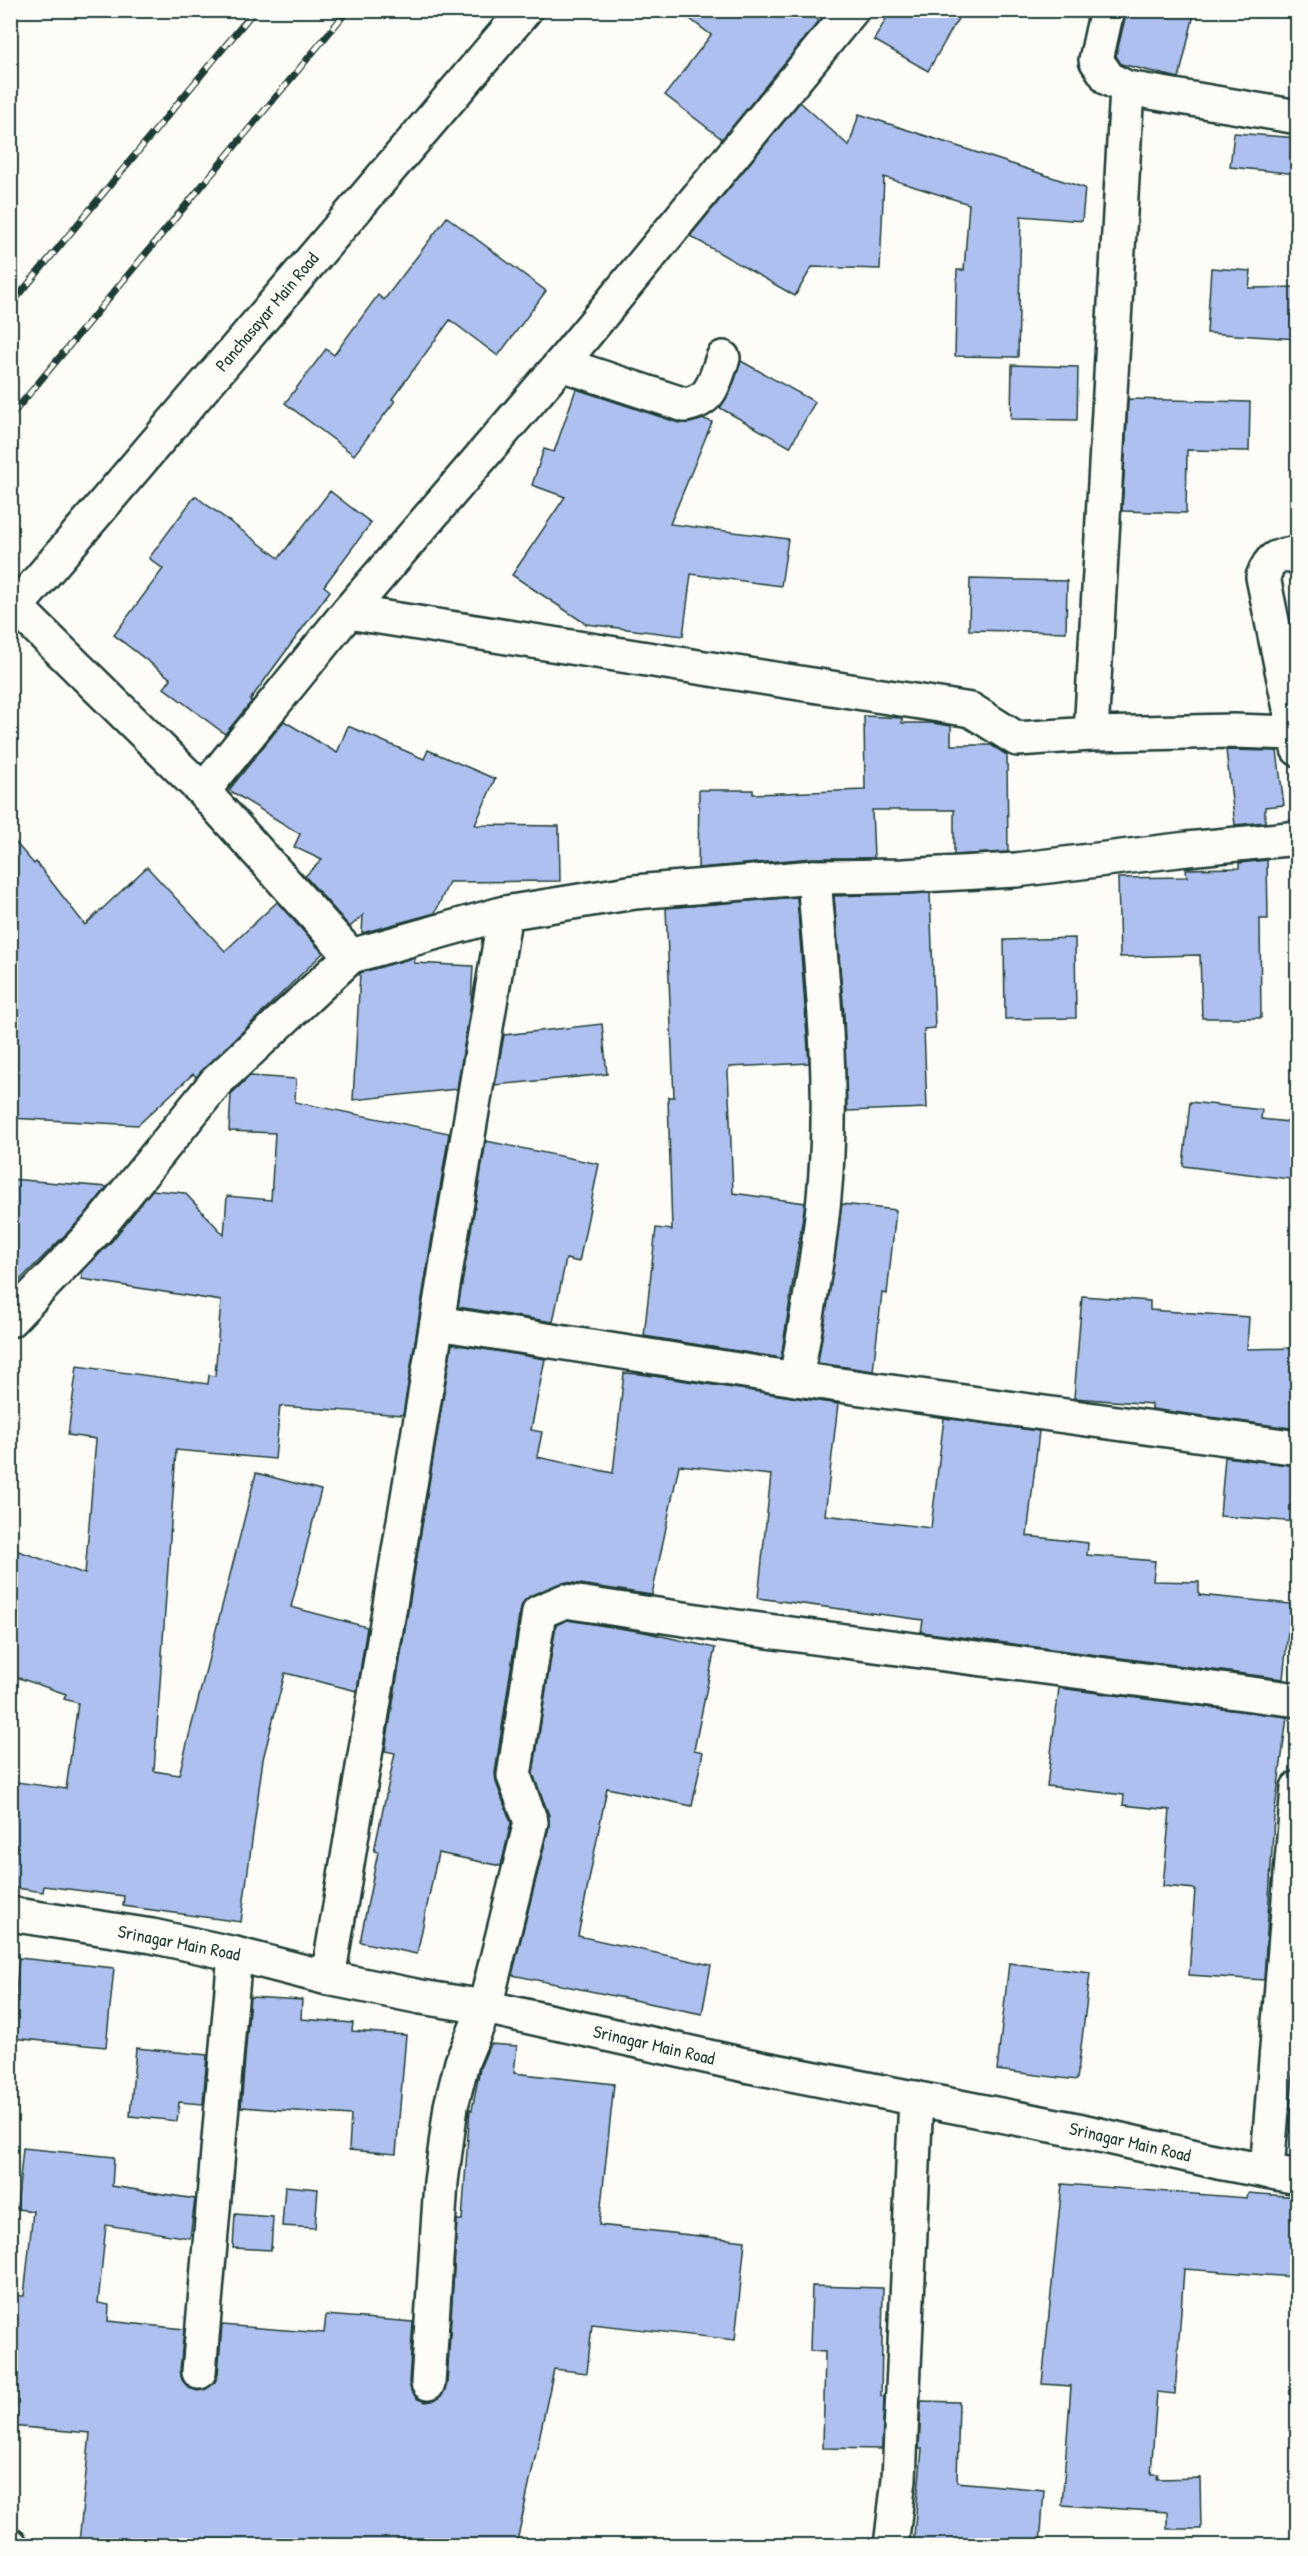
<svg xmlns="http://www.w3.org/2000/svg" width="1308" height="2556" viewBox="0 0 1308 2556" font-family="'Patrick Hand',sans-serif">
	<rect width="100%" height="100%" fill="#fdfcf7"/>
	<filter id="ink" filterUnits="userSpaceOnUse"><feTurbulence type="fractalNoise" baseFrequency=".0167" numOctaves="2"/><feDisplacementMap in="SourceGraphic" scale="12" xChannelSelector="R" yChannelSelector="G"/><feConvolveMatrix kernelMatrix="1 2 1 2 8 2 1 2 1" color-interpolation-filters="sRGB"/></filter>
	<g filter="url(#ink)">
		<g fill="#aec0ef" stroke="#1f3d34" stroke-width="1.5">
			<path d="M 678,10 L 806,10 L 819,21 L 722,139 L 665,95 L 711,35 Z"/>
			<path d="M 891,10 L 963,10 L 928,71 L 874,40 Z"/>
			<path d="M 1127,10 L 1195,10 L 1179,78 L 1121,64 L 1116,56 Z"/>
			<path d="M 800,102 L 849,146 L 859,114 L 1085,188 L 1082,221 L 1021,216 L 1018,357 L 955,356 L 957,270 L 964,270 L 969,204 L 884,177 L 880,269 L 812,267 L 795,296 L 690,236 Z"/>
			<path d="M 1234,133 L 1298,138 L 1298,174 L 1230,167 Z"/>
			<path d="M 447,217 L 546,291 L 498,356 L 450,320 L 392,399 L 395,401 L 354,455 L 285,403 L 326,349 L 334,355 L 378,295 L 384,300 Z"/>
			<path d="M 1211,268 L 1251,271 L 1249,288 L 1298,287 L 1298,339 L 1207,333 Z"/>
			<path d="M 741,361 L 815,402 L 790,447 L 720,408 L 731,391 Z"/>
			<path d="M 1012,365 L 1078,367 L 1077,420 L 1011,419 Z"/>
			<path d="M 576,389 L 679,423 L 690,423 L 704,419 L 712,422 L 670,524 L 788,539 L 781,586 L 691,574 L 683,636 L 586,624 L 512,575 L 565,497 L 532,485 L 544,449 L 554,452 Z"/>
			<path d="M 1128,399 L 1250,402 L 1249,451 L 1187,450 L 1186,513 L 1122,511 Z"/>
			<path d="M 330,491 L 371,523 L 324,586 L 330,591 L 250,700 L 252,701 L 225,734 L 164,688 L 171,679 L 114,635 L 163,569 L 149,558 L 195,496 L 279,558 Z"/>
			<path d="M 970,579 L 1067,581 L 1066,632 L 969,630 Z"/>
			<path d="M 864,716 L 902,718 L 902,723 L 932,723 L 951,726 L 951,745 L 991,745 L 1007,755 L 1008,852 L 954,855 L 954,810 L 872,810 L 874,858 L 813,858 L 698,868 L 699,790 L 753,790 L 753,794 L 865,790 Z"/>
			<path d="M 284,721 L 337,753 L 348,726 L 424,759 L 428,750 L 495,779 L 475,825 L 559,826 L 560,881 L 449,882 L 435,913 L 362,933 L 363,915 L 350,927 L 305,876 L 322,860 L 294,847 L 300,834 L 229,790 Z"/>
			<path d="M 1226,750 L 1277,751 L 1284,805 L 1265,807 L 1265,822 L 1235,825 Z"/>
			<path d="M 10,836 L 34,864 L 36,862 L 85,925 L 147,867 L 225,951 L 277,902 L 323,953 L 196,1077 L 193,1074 L 138,1125 L 10,1118 Z"/>
			<path d="M 1267,860 L 1268,919 L 1260,919 L 1261,1018 L 1202,1018 L 1200,955 L 1120,957 L 1118,878 L 1187,877 L 1186,869 L 1239,868 L 1239,863 Z"/>
			<path d="M 930,893 L 935,1028 L 924,1029 L 927,1108 L 847,1111 L 844,1014 L 834,896 Z"/>
			<path d="M 797,897 L 809,1063 L 729,1067 L 728,1071 L 733,1193 L 805,1203 L 781,1358 L 644,1336 L 656,1228 L 672,1230 L 668,1097 L 674,1097 L 666,908 Z"/>
			<path d="M 1075,938 L 1076,1018 L 1005,1019 L 1004,940 Z"/>
			<path d="M 416,957 L 414,963 L 473,966 L 471,1003 L 457,1089 L 353,1100 L 360,973 Z"/>
			<path d="M 602,1024 L 607,1074 L 495,1085 L 504,1035 Z"/>
			<path d="M 250,1076 L 296,1079 L 295,1102 L 449,1133 L 403,1415 L 280,1406 L 275,1459 L 176,1450 L 154,1771 L 179,1775 L 256,1473 L 321,1490 L 291,1607 L 367,1627 L 357,1691 L 285,1673 L 263,1759 L 241,1922 L 123,1906 L 124,1896 L 44,1886 L 43,1892 L 10,1887 L 10,1781 L 66,1789 L 78,1703 L 64,1699 L 66,1694 L 10,1675 L 10,1548 L 85,1574 L 96,1439 L 68,1435 L 77,1366 L 208,1384 L 209,1375 L 215,1376 L 221,1301 L 82,1279 L 82,1272 L 112,1241 L 152,1190 L 185,1193 L 224,1235 L 227,1196 L 271,1200 L 275,1133 L 229,1131 L 231,1094 Z"/>
			<path d="M 1190,1102 L 1262,1110 L 1261,1119 L 1298,1123 L 1298,1180 L 1183,1166 Z"/>
			<path d="M 486,1141 L 599,1164 L 579,1262 L 566,1259 L 553,1322 L 458,1307 Z"/>
			<path d="M 10,1179 L 107,1187 L 83,1217 L 10,1290 Z"/>
			<path d="M 842,1204 L 896,1210 L 887,1294 L 882,1293 L 873,1371 L 818,1363 Z"/>
			<path d="M 1082,1296 L 1150,1301 L 1150,1310 L 1249,1317 L 1247,1349 L 1298,1348 L 1298,1429 L 1152,1409 L 1152,1404 L 1074,1398 Z"/>
			<path d="M 452,1344 L 545,1359 L 531,1430 L 542,1432 L 537,1457 L 613,1473 L 624,1373 L 640,1374 L 838,1404 L 825,1515 L 931,1528 L 944,1418 L 1039,1431 L 1027,1536 L 1088,1543 L 1087,1555 L 1155,1561 L 1153,1581 L 1199,1582 L 1199,1595 L 1291,1604 L 1283,1679 L 921,1632 L 923,1620 L 758,1598 L 771,1475 L 679,1465 L 652,1595 L 567,1582 L 558,1584 L 532,1595 L 524,1601 L 520,1609 L 495,1773 L 496,1782 L 511,1823 L 501,1866 L 438,1853 L 417,1954 L 360,1942 L 378,1852 L 374,1851 L 395,1753 L 385,1751 Z"/>
			<path d="M 1225,1457 L 1298,1466 L 1298,1522 L 1220,1516 Z"/>
			<path d="M 567,1620 L 644,1632 L 715,1648 L 694,1750 L 703,1752 L 692,1806 L 607,1788 L 578,1936 L 711,1965 L 702,2014 L 512,1975 L 549,1827 L 549,1815 L 533,1774 L 556,1625 Z"/>
			<path d="M 1059,1688 L 1287,1717 L 1274,1817 L 1264,1980 L 1189,1975 L 1195,1889 L 1163,1886 L 1170,1810 L 1123,1805 L 1124,1795 L 1047,1786 Z"/>
			<path d="M 19,1958 L 114,1968 L 106,2047 L 12,2038 Z"/>
			<path d="M 1009,1963 L 1090,1973 L 1077,2080 L 997,2070 Z"/>
			<path d="M 250,1997 L 302,2000 L 301,2019 L 353,2023 L 352,2031 L 406,2035 L 396,2154 L 349,2150 L 351,2115 L 241,2107 Z"/>
			<path d="M 490,2044 L 517,2046 L 514,2073 L 614,2084 L 599,2225 L 745,2241 L 735,2340 L 592,2324 L 587,2373 L 554,2369 L 516,2546 L 106,2546 L 79,2543 L 90,2433 L 10,2426 L 16,2363 L 10,2363 L 10,2295 L 24,2296 L 33,2211 L 17,2209 L 23,2148 L 114,2157 L 112,2186 L 195,2199 L 190,2238 L 106,2225 L 98,2303 L 109,2305 L 108,2321 L 184,2329 L 180,2371 L 182,2380 L 189,2388 L 198,2391 L 206,2389 L 215,2382 L 218,2374 L 222,2325 L 324,2333 L 326,2315 L 413,2322 L 409,2382 L 411,2391 L 418,2399 L 426,2402 L 436,2400 L 443,2394 L 447,2384 L 457,2220 L 462,2220 L 470,2109 L 472,2110 L 480,2068 Z"/>
			<path d="M 136,2048 L 207,2055 L 203,2104 L 179,2102 L 177,2121 L 130,2116 Z"/>
			<path d="M 1062,2184 L 1247,2198 L 1248,2193 L 1298,2197 L 1294,2277 L 1184,2269 L 1175,2394 L 1157,2392 L 1151,2474 L 1158,2474 L 1157,2479 L 1200,2478 L 1201,2529 L 1167,2529 L 1167,2512 L 1062,2505 L 1071,2386 L 1042,2384 Z"/>
			<path d="M 285,2186 L 318,2189 L 315,2228 L 282,2226 Z"/>
			<path d="M 235,2214 L 273,2217 L 271,2250 L 233,2248 Z"/>
			<path d="M 812,2286 L 883,2288 L 881,2396 L 884,2396 L 882,2449 L 823,2448 L 825,2352 L 810,2351 Z"/>
			<path d="M 921,2401 L 959,2402 L 957,2482 L 1044,2490 L 1040,2546 L 913,2546 L 922,2449 L 919,2449 Z"/>
		</g>
		<g fill="none" stroke-linecap="round" stroke-linejoin="round">
			<g stroke="#1f3d34" stroke-width="38">
				<g id="minor">
					<path d="M 1107,10 L 1096,60 L 1109,79 L 1127,88 L 1298,117"/>
					<path d="M 561,364 L 685,405 C 713,400 714,382 723,358"/>
					<path d="M 348,612 L 971,710 L 1017,739 L 1091,734 L 1127,88"/>
					<path d="M 10,614 L 525,10"/>
					<path d="M 1295,733 L 1263,577 C 1271,555 1277,557 1298,553"/>
					<path d="M 1091,734 L 1234,731 L 1295,733 L 1298,749"/>
					<path d="M 203,791 L 348,612 L 561,364 L 852,10"/>
					<path d="M 351,956 L 505,913 L 635,892 L 814,877 L 903,876 L 1016,870 L 1187,849 L 1298,838"/>
					<path d="M 10,1320 L 97,1229 L 216,1082 L 351,956 L 203,791 L 16,607"/>
					<path d="M 437,1323 L 796,1379 L 1298,1448"/>
					<path d="M 796,1379 C 809,1305 824,1229 827,1154 C 832,1061 821,969 814,877"/>
					<path d="M 10,1914 L 152,1936 L 235,1954 L 328,1978 L 421,1997 L 485,2007 L 745,2065 L 1082,2131 L 1218,2162 L 1298,2177"/>
					<path d="M 328,1978 L 505,913"/>
					<path d="M 1267,2171 L 1298,1788"/>
					<path d="M 199,2372 L 235,1954"/>
					<path d="M 428,2383 L 441,2182 L 451,2106 L 462,2062 L 485,2007 L 531,1822 L 514,1776 L 539,1612 L 565,1601 L 737,1627 L 1298,1700"/>
					<path d="M 10,2545 L 11,2546"/>
					<path d="M 891,2546 L 899,2479 L 916,2098"/>
				</g>
			</g>
			<use href="#minor" stroke="#fdfcf7" stroke-width="33"/>
			<g stroke="#1f3d34" stroke-width="7">
				<g id="rail">
					<path d="M 10,306 L 255,10"/>
					<path d="M 10,417 L 348,10"/>
				</g>
			</g>
			<use href="#rail" stroke="#fdfcf7" stroke-width="4.5" stroke-dasharray="14" stroke-linecap="butt"/>
		</g>
	</g>
	<g text-anchor="middle" stroke-width="4.5" stroke-linejoin="round" paint-order="stroke">
		<g font-size="18" fill="#1f3d34" stroke="#fdfcf7">
			<text transform="translate(267 312) rotate(-50)" y="6">Panchasayar Main Road</text>
			<text transform="translate(179 1943) rotate(11)" y="6">Srinagar Main Road</text>
			<text transform="translate(654 2045) rotate(13)" y="6">Srinagar Main Road</text>
			<text transform="translate(1130 2142) rotate(13)" y="6">Srinagar Main Road</text>
		</g>
	</g>
	<rect width="1308" height="2556" fill="none" stroke="#fdfcf7" stroke-width="36"/>
	<rect x="18" y="18" width="1272" height="2520" fill="none" stroke="#1f3d34" stroke-width="2" filter="url(#ink)"/>
</svg>
